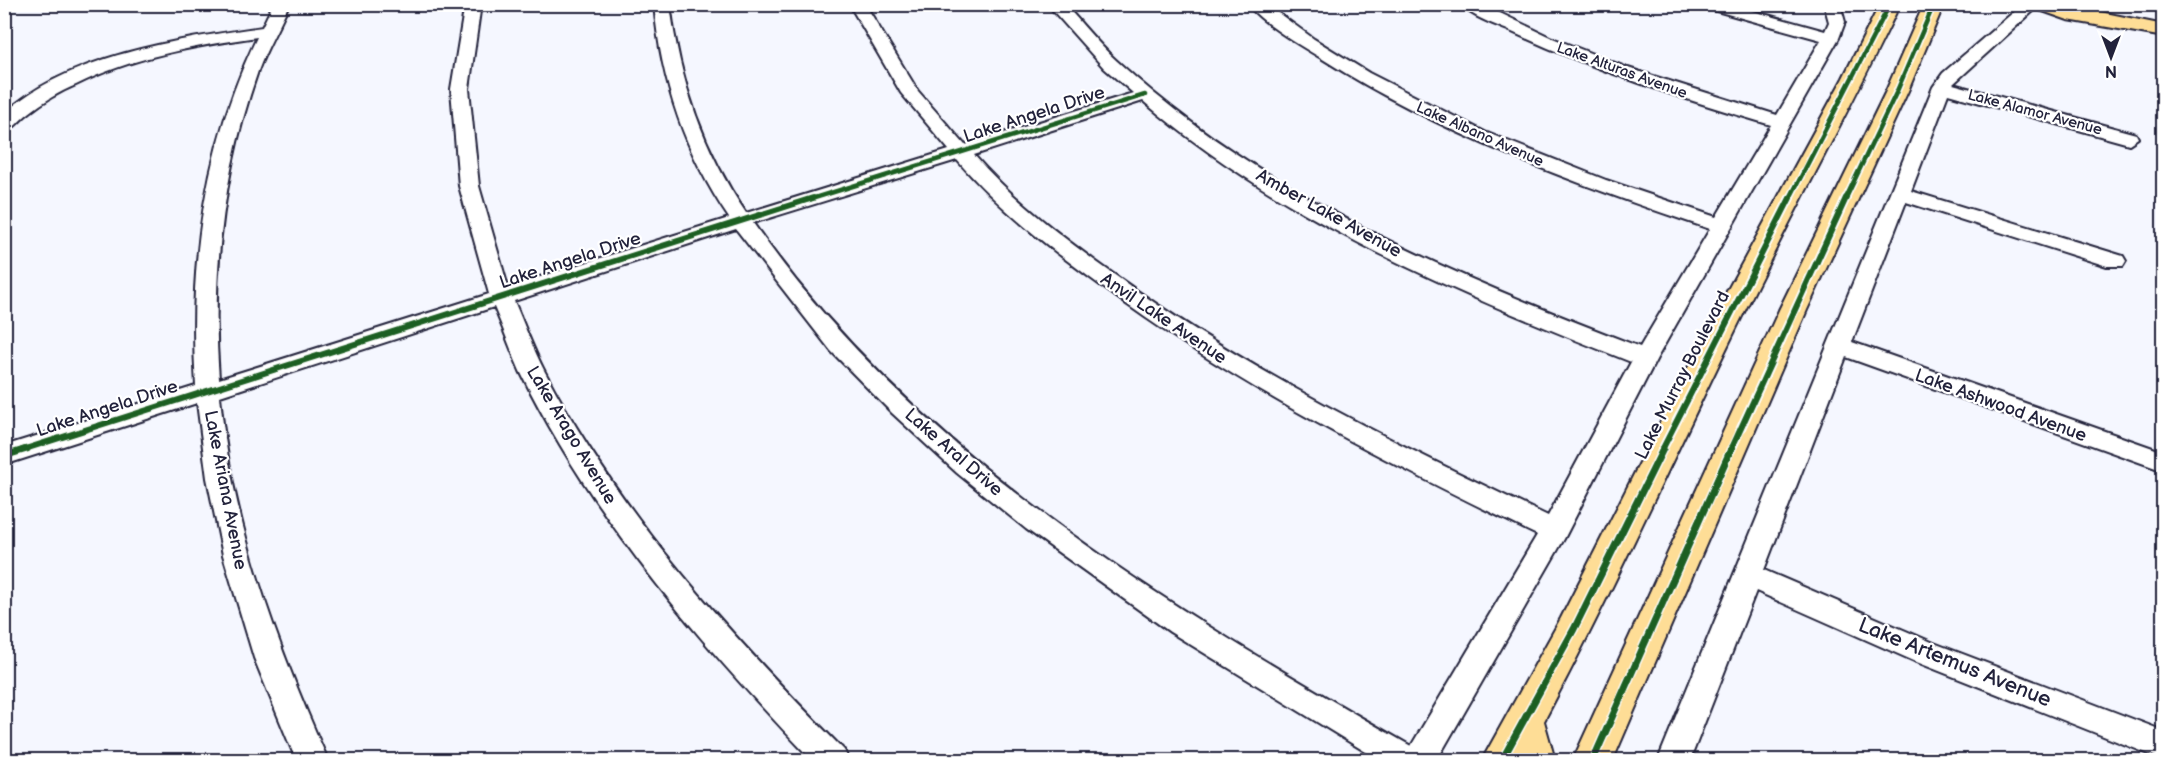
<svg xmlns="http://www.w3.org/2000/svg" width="2168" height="765" viewBox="0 0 2168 765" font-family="'Balsamiq Sans',sans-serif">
	<rect width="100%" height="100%" fill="#f5f7ff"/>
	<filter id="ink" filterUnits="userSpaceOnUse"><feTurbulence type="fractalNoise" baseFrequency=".0167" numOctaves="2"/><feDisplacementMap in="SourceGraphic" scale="12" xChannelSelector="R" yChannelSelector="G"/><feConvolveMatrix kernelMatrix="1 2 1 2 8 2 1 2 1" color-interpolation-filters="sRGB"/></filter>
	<g filter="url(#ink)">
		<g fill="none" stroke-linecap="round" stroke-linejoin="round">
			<g stroke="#22223b" stroke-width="4">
				<g id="minor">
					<path d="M 4,4 L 13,4 L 4,10 Z"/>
					<path d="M 273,4 L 289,4 C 279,27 266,49 258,71 C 223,171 211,273 219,379 L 489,294 L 459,186 L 451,89 L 465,4 L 481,4 L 469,89 L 479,186 L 508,287 L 729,218 C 685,153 661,82 654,4 L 670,4 C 679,79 703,150 746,213 L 949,150 L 901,93 L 849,4 L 865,4 L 918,91 L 965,145 L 1133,93 L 1104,68 L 1047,4 L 1064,4 C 1082,23 1098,44 1117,61 C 1264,196 1455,277 1640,347 L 1710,229 C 1575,184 1442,135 1321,58 C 1299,45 1263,24 1247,4 L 1266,4 L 1314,39 L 1369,73 L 1485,132 L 1606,180 L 1716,217 L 1771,125 C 1683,99 1596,71 1512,32 C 1497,25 1471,17 1460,4 L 1481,4 L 1550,37 L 1628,68 L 1777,115 L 1821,40 L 1702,7 L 1700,4 L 1728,4 L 1825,31 L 1829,22 L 1824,4 L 1840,4 L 1845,22 L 1839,38 L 1657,358 L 1564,539 L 1437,760 L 1379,760 L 1170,632 L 1026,529 L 957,473 L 892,413 L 831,351 L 736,229 L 514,301 C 524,324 533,349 545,372 C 621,516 730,635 844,750 L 849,760 L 812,760 C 700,643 592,518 520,371 C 511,350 503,328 494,307 L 220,396 C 231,521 277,646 328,760 L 296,760 L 254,658 L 223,555 L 207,478 L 197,403 L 4,465 L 4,446 L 196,386 C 188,266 204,147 257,37 C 195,46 132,57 76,85 C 59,92 43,102 29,113 C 20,119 14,130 4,132 L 4,114 C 67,55 180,39 262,27 ZM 1143,101 C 1284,222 1461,295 1631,362 L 1548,516 C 1400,446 1253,374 1119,278 C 1068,242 1015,202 974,155 ZM 957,160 C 999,209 1052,250 1104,288 C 1238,387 1387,462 1537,535 L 1411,746 C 1169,608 915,456 753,223 Z"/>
					<path d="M 2023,4 L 2041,4 L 1953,84 L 2136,134 L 2138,138 L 2129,144 L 1948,94 L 1911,191 L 2123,256 L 2126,261 L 2123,266 L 2107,266 L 1906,202 L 1852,342 L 2164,452 L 2164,471 L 1846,357 L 1764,570 L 1934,643 L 2164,731 L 2164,760 L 1914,661 L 1756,591 L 1690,760 L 1658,760 L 1933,87 L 1943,73 Z"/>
				</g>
			</g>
			<g stroke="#22223b" stroke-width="4">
				<g id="major">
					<path d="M 1880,4 L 1900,4 C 1854,102 1802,196 1754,292 C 1683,435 1619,580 1544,721 L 1555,760 L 1482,760 L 1561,618 L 1726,293 L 1843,78 Z"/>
					<path d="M 1924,4 L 1944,4 L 1908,91 L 1807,310 L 1613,760 L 1573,760 L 1779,310 L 1886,91 Z"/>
					<path d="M 2031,4 L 2061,4 L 2164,25 L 2164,37 L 2068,20 L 2034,8 Z"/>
				</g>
			</g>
			<use href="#minor" fill="#fff" fill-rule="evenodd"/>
			<use href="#major" fill="#fedd96" fill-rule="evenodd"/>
			<g stroke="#fff" stroke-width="8">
				<g id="cycleway-far2">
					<path d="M 808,200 L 1145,95"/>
					<path d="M 1789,200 L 1890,4"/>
					<path d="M 1845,200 L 1897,91 L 1934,4"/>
				</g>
			</g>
			<g stroke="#fff" stroke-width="10">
				<g id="cycleway-far1">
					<path d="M 22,450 L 813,198"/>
					<path d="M 1662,450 L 1790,198"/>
					<path d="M 1731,450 L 1846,198"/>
				</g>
			</g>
			<g stroke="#fff" stroke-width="10">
				<g id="cycleway">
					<path d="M 4,456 L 27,449"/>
					<path d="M 1502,760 L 1574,629 L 1663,449"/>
					<path d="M 1593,760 L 1731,449"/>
				</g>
			</g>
			<use href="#cycleway-far2" stroke="#1b5e20" stroke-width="4.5"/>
			<use href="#cycleway-far1" stroke="#1b5e20" stroke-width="6"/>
			<use href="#cycleway" stroke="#1b5e20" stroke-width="7"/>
		</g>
	</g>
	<g text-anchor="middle" stroke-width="4.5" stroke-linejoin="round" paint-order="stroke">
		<g font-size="15" fill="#22223b" stroke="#fff">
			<text transform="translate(1622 70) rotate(20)" y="5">Lake Alturas Avenue</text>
			<text transform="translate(2035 112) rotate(15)" y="5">Lake Alamor Avenue</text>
			<text transform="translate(1480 134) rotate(24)" y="5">Lake Albano Avenue</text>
		</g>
		<g font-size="18" fill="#22223b" stroke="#fff">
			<text transform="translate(1034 114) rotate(-18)" y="6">Lake Angela Drive</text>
			<text transform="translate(1329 213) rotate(29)" y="6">Amber Lake Avenue</text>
			<text transform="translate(570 260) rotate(-18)" y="6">Lake Angela Drive</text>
			<text transform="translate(1164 318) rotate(34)" y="6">Anvil Lake Avenue</text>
			<text transform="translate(1682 375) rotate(-63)" y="6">Lake Murray Boulevard</text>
			<text transform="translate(2001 405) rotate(20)" y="6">Lake Ashwood Avenue</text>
			<text transform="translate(107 408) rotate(-18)" y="6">Lake Angela Drive</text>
			<text transform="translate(572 435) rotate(59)" y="6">Lake Arago Avenue</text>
			<text transform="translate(954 452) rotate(41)" y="6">Lake Aral Drive</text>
			<text transform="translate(226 490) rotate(79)" y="6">Lake Ariana Avenue</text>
		</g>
		<g font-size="21" fill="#22223b" stroke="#fff">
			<text transform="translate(1955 662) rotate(22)" y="7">Lake Artemus Avenue</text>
		</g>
	</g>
	<rect width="2168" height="765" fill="none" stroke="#fff" stroke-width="24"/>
	<rect x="12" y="12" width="2144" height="741" fill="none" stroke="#22223b" stroke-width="2" filter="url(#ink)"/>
	<g transform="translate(2111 57) rotate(180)" stroke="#ffffff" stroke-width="4.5" paint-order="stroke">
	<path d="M0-4.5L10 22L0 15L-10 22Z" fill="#22223b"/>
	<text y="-9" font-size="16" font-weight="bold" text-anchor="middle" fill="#22223b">N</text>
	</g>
</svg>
